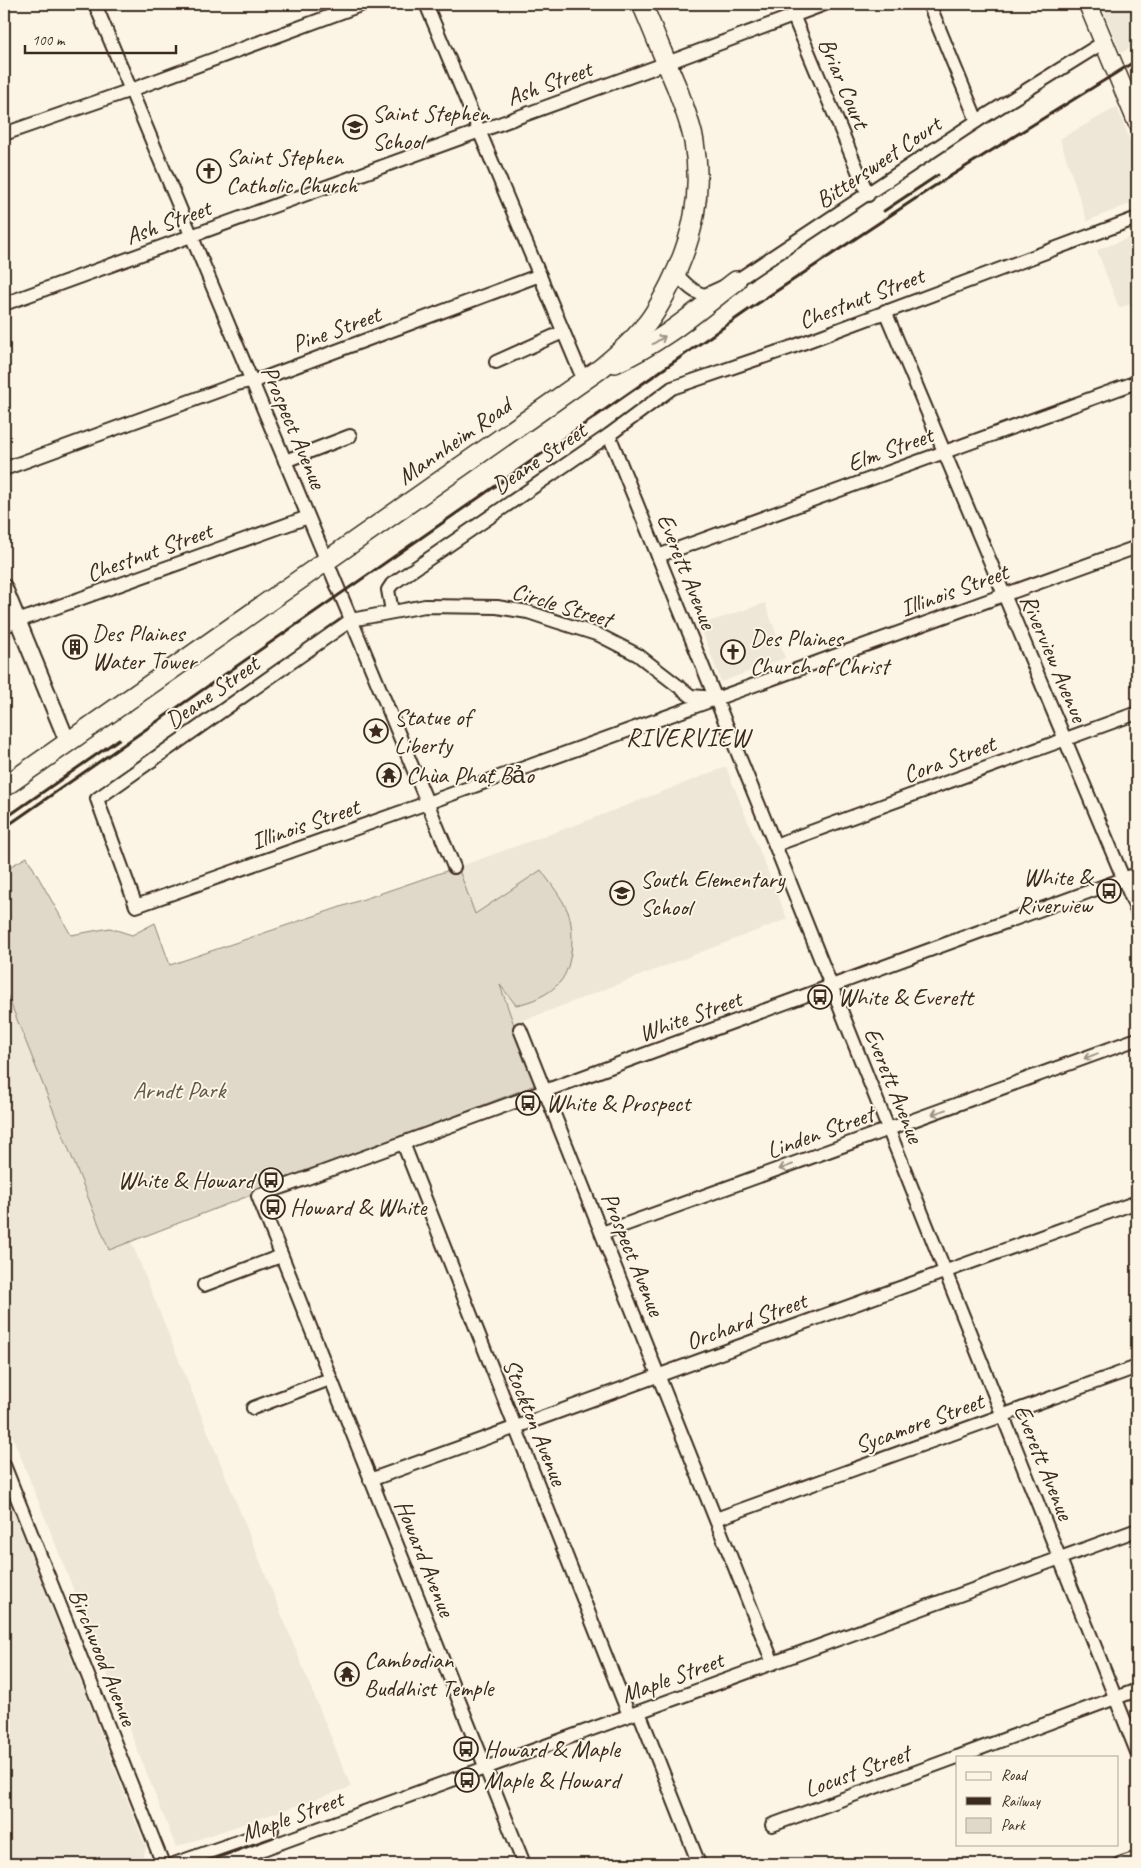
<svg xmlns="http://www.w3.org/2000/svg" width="1141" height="1868" viewBox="0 0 1141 1868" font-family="Caveat,sans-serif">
	<rect width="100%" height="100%" fill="#fcf5e5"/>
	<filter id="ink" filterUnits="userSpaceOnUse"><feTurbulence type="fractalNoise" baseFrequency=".02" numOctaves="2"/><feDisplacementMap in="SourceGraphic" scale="10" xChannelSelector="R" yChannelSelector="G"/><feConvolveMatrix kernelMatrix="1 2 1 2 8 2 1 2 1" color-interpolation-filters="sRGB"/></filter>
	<g filter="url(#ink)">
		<g fill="#eee6d6">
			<path d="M 1101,4 L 1137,4 L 1137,43 L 1121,53 Z"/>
			<path d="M 1117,107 L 1137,158 L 1137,201 L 1087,221 L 1060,139 Z"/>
			<path d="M 1137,235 L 1137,304 L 1136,302 L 1119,308 L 1097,250 Z"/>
			<path d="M 765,603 L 785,658 L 721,682 L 700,625 Z"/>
			<path d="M 726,767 L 787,919 L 533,1017 L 514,1023 L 458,867 L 581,823 Z"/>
			<path d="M 4,987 L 108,1249 L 131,1241 L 351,1787 L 176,1847 L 4,1415 Z"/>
			<path d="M 4,1488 L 146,1848 L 141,1862 L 136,1864 L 4,1864 Z"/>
		</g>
		<path fill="#e0d8c8" stroke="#8e8173" d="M 27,857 L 71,935 L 110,928 L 132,935 L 155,923 L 170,965 L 458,867 L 475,914 L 541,870 C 550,883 562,897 568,912 C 575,930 573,967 560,982 C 549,995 531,1002 516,1005 L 500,985 L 535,1085 L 109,1250 L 4,987 L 4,870 Z"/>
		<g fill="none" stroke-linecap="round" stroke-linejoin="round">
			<g stroke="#3b2a1e" stroke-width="16">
				<g id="minor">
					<path d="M 95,4 L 454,867"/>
					<path d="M 426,4 L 584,381"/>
					<path d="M 929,4 L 977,121"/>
					<path d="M 793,15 L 868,195"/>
					<path d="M 4,134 L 131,90 L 363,4"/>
					<path d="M 676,274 C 684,282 693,293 705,295 L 736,281 L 977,121 L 1104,42"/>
					<path d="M 4,304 L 667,63 L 825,4"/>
					<path d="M 885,311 L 1137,911"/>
					<path d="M 496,362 L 563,332"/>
					<path d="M 609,435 L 775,845 L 1137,1752"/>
					<path d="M 285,461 L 350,436"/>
					<path d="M 4,469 L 237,384 L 264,378 L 540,275"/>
					<path d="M 658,556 L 1137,382"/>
					<path d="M 392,611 L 388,590 L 392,584 L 609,435 L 672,388 L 792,347 L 1137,218"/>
					<path d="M 4,626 L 308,517"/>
					<path d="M 716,698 L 691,696 L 638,655 L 599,635 L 555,621 L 528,612 L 497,607 L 425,606 L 351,620 L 97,799 L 136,906 L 427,803 L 1137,547"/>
					<path d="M 775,845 L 1137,713"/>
					<path d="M 520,1029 L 773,1663"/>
					<path d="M 403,1143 L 629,1715"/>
					<path d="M 602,1233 L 1137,1039"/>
					<path d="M 204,1285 L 281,1256"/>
					<path d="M 253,1408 L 330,1379"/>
					<path d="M 4,1465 L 163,1864"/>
					<path d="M 370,1480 L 1137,1202"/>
					<path d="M 716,1519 L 1137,1367"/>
					<path d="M 639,1712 L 699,1864"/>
					<path d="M 957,1757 L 1137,1690"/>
					<path d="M 772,1825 L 957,1757"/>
					<path d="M 174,1864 L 272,1830"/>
					<path d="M 222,1864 L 1137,1530"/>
					<path d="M 524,1864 L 258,1196 L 1137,874"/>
					<path d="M 1119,1864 L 1137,1858"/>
				</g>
			</g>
			<g stroke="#3b2a1e" stroke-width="19">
				<path id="tertiary" d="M 4,587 L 68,743"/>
			</g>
			<g stroke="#3b2a1e" stroke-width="21">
				<path id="secondary" d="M 1088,4 L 1137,122"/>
			</g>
			<g stroke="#3b2a1e" stroke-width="22">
				<g id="primary">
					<path d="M 615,363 C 662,342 696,312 736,281"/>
					<path d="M 4,787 L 600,369 C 616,356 631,343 644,327 C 655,315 662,300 670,285 C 693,239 703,194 694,142 C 691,124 683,105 677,88 C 665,60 654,32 642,4"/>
				</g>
			</g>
			<use href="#minor" stroke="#fcf5e5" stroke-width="12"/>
			<use href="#tertiary" stroke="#fcf5e5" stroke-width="15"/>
			<use href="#secondary" stroke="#fcf5e5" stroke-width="18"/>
			<use href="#primary" stroke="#fcf5e5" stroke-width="19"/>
			<g stroke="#3b2a1e" stroke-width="3">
				<path d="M 884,211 L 938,175"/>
				<path d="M 4,819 L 119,739"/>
				<path d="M 4,828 L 757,304 L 933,187 L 1137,60"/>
			</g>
		</g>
		<defs><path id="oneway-shaft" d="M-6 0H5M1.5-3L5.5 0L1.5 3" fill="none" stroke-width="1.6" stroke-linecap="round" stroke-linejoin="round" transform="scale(1.25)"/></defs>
		<g stroke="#9c9082">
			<use href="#oneway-shaft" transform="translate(659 340) rotate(-33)"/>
			<use href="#oneway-shaft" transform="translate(1091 1056) rotate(160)"/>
			<use href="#oneway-shaft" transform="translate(939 1112) rotate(160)"/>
			<use href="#oneway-shaft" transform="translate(786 1167) rotate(160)"/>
		</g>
	</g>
	<defs>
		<g id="school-ring" transform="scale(1.25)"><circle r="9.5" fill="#fcf5e5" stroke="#3b2a1e" stroke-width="1.5"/><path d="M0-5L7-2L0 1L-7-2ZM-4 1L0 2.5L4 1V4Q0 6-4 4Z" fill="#3b2a1e"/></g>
		<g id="church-ring" transform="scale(1.25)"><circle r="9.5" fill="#fcf5e5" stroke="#3b2a1e" stroke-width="1.5"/><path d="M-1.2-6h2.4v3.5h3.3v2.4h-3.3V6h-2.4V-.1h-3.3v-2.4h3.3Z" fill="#3b2a1e"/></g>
		<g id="building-ring" transform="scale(1.25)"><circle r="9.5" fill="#fcf5e5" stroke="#3b2a1e" stroke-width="1.5"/><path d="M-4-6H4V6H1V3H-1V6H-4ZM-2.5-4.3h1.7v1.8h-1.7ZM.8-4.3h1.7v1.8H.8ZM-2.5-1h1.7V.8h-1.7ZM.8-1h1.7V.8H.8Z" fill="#3b2a1e"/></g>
		<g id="sight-ring" transform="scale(1.25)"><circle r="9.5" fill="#fcf5e5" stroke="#3b2a1e" stroke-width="1.5"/><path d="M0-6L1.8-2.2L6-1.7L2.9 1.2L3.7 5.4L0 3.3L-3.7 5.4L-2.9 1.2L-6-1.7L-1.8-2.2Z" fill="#3b2a1e"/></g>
		<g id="temple-ring" transform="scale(1.25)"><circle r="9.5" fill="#fcf5e5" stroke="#3b2a1e" stroke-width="1.5"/><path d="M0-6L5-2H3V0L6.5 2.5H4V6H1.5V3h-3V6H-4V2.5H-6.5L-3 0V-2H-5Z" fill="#3b2a1e"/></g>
		<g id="bus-ring" transform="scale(1.25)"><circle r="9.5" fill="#fcf5e5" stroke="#3b2a1e" stroke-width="1.5"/><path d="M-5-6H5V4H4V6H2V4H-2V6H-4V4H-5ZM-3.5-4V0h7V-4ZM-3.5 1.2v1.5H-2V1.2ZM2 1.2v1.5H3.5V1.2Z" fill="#3b2a1e"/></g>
	</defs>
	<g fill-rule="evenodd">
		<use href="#school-ring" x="355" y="127"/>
		<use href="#church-ring" x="209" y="171"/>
		<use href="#building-ring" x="75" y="647"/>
		<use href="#church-ring" x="733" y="652"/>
		<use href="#sight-ring" x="376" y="731"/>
		<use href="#temple-ring" x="389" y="775"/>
		<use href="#bus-ring" x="1109" y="891"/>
		<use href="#school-ring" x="622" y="893"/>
		<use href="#bus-ring" x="820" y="997"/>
		<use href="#bus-ring" x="528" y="1103"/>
		<use href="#bus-ring" x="271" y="1180"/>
		<use href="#bus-ring" x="273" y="1207"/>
		<use href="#temple-ring" x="347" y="1674"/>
		<use href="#bus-ring" x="466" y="1749"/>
		<use href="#bus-ring" x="467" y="1780"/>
	</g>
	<g text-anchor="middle" stroke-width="4" stroke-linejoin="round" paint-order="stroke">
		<g font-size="24" fill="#3b2a1e" stroke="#fcf5e5">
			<text transform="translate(549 83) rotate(-20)" y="8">Ash Street</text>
			<text transform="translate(844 83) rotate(67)" y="8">Briar Court</text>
			<text transform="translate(878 162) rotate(-34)" y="8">Bittersweet Court</text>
			<text transform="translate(168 222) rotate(-20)" y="8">Ash Street</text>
			<text transform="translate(861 298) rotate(-21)" y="8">Chestnut Street</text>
			<text transform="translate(336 329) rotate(-20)" y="8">Pine Street</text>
			<text transform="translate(294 427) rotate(67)" y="8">Prospect Avenue</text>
			<text transform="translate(454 441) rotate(-35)" y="8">Mannheim Road</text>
			<text transform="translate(890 449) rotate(-20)" y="8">Elm Street</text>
			<text transform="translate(539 458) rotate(-34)" y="8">Deane Street</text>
			<text transform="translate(149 552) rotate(-20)" y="8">Chestnut Street</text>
			<text transform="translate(687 571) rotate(68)" y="8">Everett Avenue</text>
			<text transform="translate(954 590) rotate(-20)" y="8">Illinois Street</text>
			<text transform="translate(562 605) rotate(17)" y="8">Circle Street</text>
			<text transform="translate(1054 658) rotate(67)" y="8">Riverview Avenue</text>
			<text transform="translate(212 692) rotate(-35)" y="8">Deane Street</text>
			<text transform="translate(949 759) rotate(-20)" y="8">Cora Street</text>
			<text transform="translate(305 824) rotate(-19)" y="8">Illinois Street</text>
			<text transform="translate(690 1016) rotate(-20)" y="8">White Street</text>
			<text transform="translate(894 1085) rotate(68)" y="8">Everett Avenue</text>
			<text transform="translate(820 1132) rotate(-20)" y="8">Linden Street</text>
			<text transform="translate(633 1254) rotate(68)" y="8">Prospect Avenue</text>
			<text transform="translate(746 1321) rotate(-20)" y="8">Orchard Street</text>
			<text transform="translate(535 1422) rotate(68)" y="8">Stockton Avenue</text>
			<text transform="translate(919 1423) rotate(-20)" y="8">Sycamore Street</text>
			<text transform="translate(1044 1462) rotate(68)" y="8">Everett Avenue</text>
			<text transform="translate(425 1558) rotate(68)" y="8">Howard Avenue</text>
			<text transform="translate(103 1657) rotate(68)" y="8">Birchwood Avenue</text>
			<text transform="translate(672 1677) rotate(-20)" y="8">Maple Street</text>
			<text transform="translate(857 1771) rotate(-20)" y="8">Locust Street</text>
			<text transform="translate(292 1816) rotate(-20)" y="8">Maple Street</text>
		</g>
		<g font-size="24" fill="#3b2a1e" stroke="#fcf5e5" text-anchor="start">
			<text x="372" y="121">Saint Stephen<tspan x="372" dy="28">School</tspan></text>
			<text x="226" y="165">Saint Stephen<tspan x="226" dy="28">Catholic Church</tspan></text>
			<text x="92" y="641">Des Plaines<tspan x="92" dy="28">Water Tower</tspan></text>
			<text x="750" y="646">Des Plaines<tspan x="750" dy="28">Church of Christ</tspan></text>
			<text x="394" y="725">Statue of<tspan x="394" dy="28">Liberty</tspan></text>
			<text x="406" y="783">Chùa Phật Bảo</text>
			<text x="1092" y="885" text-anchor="end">White &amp;<tspan x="1092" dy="28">Riverview</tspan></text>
			<text x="640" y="887">South Elementary<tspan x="640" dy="28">School</tspan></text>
			<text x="838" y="1005">White &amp; Everett</text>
			<text x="546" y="1111">White &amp; Prospect</text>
			<text x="254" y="1188" text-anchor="end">White &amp; Howard</text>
			<text x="290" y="1215">Howard &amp; White</text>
			<text x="364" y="1668">Cambodian<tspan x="364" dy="28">Buddhist Temple</tspan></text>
			<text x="484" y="1757">Howard &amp; Maple</text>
			<text x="484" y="1788">Maple &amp; Howard</text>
		</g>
		<g font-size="24" fill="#645648" stroke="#fcf5e5">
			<text x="179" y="1098">Arndt Park</text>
		</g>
		<g font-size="25" letter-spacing="1" fill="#3b2a1e" stroke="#fcf5e5">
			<text x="688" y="746">RIVERVIEW</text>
		</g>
	</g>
	<rect width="1141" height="1868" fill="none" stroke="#fcf5e5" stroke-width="20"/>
	<rect x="10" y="10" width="1121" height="1848" fill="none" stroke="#3b2a1e" stroke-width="2" filter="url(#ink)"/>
	<rect x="956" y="1756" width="162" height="90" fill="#fcf5e5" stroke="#afa495"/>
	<rect x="966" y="1772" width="25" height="8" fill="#fcf5e5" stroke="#afa495"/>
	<text x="1001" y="1780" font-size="15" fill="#3b2a1e">Road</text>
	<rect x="966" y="1797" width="25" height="8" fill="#3b2a1e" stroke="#afa495"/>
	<text x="1001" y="1806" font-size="15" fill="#3b2a1e">Railway</text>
	<rect x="966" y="1818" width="25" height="15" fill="#e0d8c8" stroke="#afa495"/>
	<text x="1001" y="1830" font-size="15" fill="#3b2a1e">Park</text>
	<path d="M25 45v8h151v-8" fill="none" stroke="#3b2a1e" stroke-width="2.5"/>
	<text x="32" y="45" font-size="15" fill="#3b2a1e" stroke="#fcf5e5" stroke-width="4" paint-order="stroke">100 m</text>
</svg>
